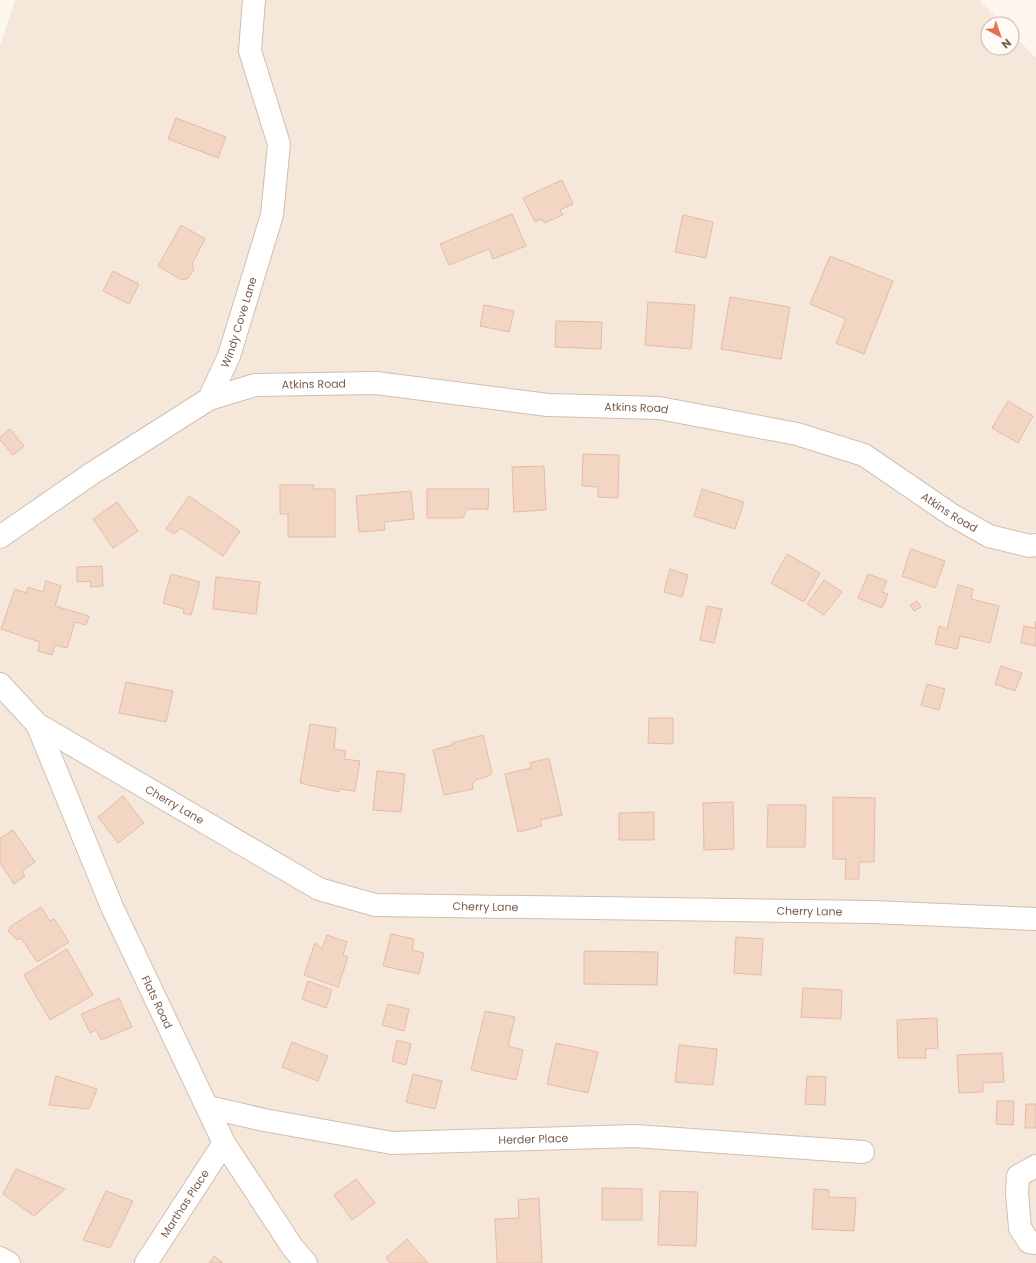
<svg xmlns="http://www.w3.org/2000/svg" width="1036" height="1263" viewBox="0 0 1036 1263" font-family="Poppins,sans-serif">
	<rect width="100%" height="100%" fill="#fdf6ec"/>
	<path fill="#f5e8da" d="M 15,0 L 979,0 L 1003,24 L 988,24 L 988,48 L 1012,48 L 1012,33 L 1036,58 L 1036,1263 L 0,1263 L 0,46 Z"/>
	<g fill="#f3d5c3" stroke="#e6bba3">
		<path d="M 176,118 L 226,137 L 218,158 L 168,139 Z"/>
		<path d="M 562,180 L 573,204 L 560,210 L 563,215 L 544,223 L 542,219 L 535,222 L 523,198 Z"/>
		<path d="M 512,214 L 526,246 L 493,259 L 489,249 L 449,265 L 440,244 Z"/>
		<path d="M 683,215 L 713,222 L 706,258 L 675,252 Z"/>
		<path d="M 181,225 L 205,239 L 192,264 L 194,270 L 188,278 L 182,280 L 158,266 Z"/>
		<path d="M 830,256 L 893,281 L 864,354 L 836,343 L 846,319 L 810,304 Z"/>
		<path d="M 113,271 L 139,284 L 129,304 L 103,291 Z"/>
		<path d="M 730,297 L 790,307 L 781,359 L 721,349 Z"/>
		<path d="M 648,302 L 695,305 L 691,349 L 645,345 Z"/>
		<path d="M 484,305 L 514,311 L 509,332 L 480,326 Z"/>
		<path d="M 556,321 L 602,322 L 601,349 L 555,347 Z"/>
		<path d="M 1008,401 L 1033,416 L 1018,443 L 992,428 Z"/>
		<path d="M 10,429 L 24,446 L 13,455 L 0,440 L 0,437 Z"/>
		<path d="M 583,454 L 619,455 L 618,498 L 598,497 L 598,487 L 582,486 Z"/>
		<path d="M 544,466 L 546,510 L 514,512 L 512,467 Z"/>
		<path d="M 280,485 L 314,485 L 313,489 L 335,489 L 335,537 L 288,537 L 288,514 L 280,514 Z"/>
		<path d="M 427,489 L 489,489 L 488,509 L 467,509 L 463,518 L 427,518 Z"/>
		<path d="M 702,489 L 744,502 L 735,529 L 694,516 Z"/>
		<path d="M 411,491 L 414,519 L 384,522 L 385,530 L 359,532 L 356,496 Z"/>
		<path d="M 189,496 L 240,531 L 223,556 L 181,528 L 174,534 L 166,529 Z"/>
		<path d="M 117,502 L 138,531 L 113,548 L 93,519 Z"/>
		<path d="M 911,549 L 945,561 L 935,588 L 902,576 Z"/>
		<path d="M 787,554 L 820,573 L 804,602 L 771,583 Z"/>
		<path d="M 102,566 L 103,586 L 91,587 L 90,581 L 77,582 L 77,567 Z"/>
		<path d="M 670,569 L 688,575 L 682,597 L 664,592 Z"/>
		<path d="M 171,574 L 200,582 L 191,615 L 183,613 L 184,609 L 163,603 Z"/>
		<path d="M 868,574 L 887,581 L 882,592 L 888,594 L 882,608 L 858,598 Z"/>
		<path d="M 216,577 L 260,582 L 256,614 L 213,609 Z"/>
		<path d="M 824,580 L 842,592 L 824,615 L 807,604 Z"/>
		<path d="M 46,581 L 61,586 L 55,606 L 89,616 L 86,625 L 75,622 L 67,648 L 55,645 L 52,655 L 38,651 L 40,642 L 1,629 L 15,589 L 26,593 L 28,587 L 43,592 Z"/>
		<path d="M 958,585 L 973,589 L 971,599 L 999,606 L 990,643 L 960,636 L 957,649 L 935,644 L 939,626 L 947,629 Z"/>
		<path d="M 917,601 L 921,607 L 914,611 L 910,605 Z"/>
		<path d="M 707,606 L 722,609 L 714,643 L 700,640 Z"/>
		<path d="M 1036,621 L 1036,646 L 1021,643 L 1024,626 L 1035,628 Z"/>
		<path d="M 1001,666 L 1022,673 L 1015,691 L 995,684 Z"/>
		<path d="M 126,682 L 173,691 L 166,722 L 119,713 Z"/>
		<path d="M 927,684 L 945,689 L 939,710 L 921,705 Z"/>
		<path d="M 649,718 L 673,718 L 673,744 L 648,743 Z"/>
		<path d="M 310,724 L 336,728 L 334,749 L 346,751 L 344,759 L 360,761 L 355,791 L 339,789 L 339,792 L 300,783 Z"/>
		<path d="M 483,735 L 492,772 L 489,776 L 476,780 L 472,784 L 473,789 L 444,795 L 433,750 L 452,745 L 452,743 Z"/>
		<path d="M 549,758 L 562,815 L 540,820 L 542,826 L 518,832 L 505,774 L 531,768 L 530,763 Z"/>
		<path d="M 377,771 L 405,774 L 401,812 L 373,810 Z"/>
		<path d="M 123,796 L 144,823 L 118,843 L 98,817 Z"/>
		<path d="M 833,797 L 875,798 L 874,862 L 859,862 L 859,879 L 845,879 L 846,859 L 833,859 Z"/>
		<path d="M 733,802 L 734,849 L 704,850 L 703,803 Z"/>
		<path d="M 768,805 L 806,805 L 805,847 L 767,847 Z"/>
		<path d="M 654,812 L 654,840 L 619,840 L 619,813 Z"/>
		<path d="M 13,830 L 35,862 L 22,871 L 25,876 L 14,884 L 0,863 L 0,838 Z"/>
		<path d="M 41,907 L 50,921 L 54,919 L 69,942 L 37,962 L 21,938 L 17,940 L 8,931 L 11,926 Z"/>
		<path d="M 391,934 L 414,939 L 412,950 L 424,953 L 419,974 L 383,966 Z"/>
		<path d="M 327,935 L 347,942 L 343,955 L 348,957 L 338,987 L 304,975 L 315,943 L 322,949 Z"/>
		<path d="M 736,937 L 763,939 L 761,975 L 734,973 Z"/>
		<path d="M 67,949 L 93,995 L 50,1020 L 24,975 Z"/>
		<path d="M 584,951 L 658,952 L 657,985 L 584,984 Z"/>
		<path d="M 308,981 L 332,990 L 326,1008 L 302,999 Z"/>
		<path d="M 803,988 L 842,990 L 841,1019 L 801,1017 Z"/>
		<path d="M 119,998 L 132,1027 L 101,1040 L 96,1030 L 90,1033 L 81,1014 Z"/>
		<path d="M 388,1004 L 409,1009 L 404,1031 L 382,1025 Z"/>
		<path d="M 485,1011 L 515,1017 L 508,1046 L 523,1050 L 516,1080 L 471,1070 Z"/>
		<path d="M 937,1018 L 938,1048 L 925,1049 L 926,1058 L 898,1058 L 897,1020 Z"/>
		<path d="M 397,1040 L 411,1044 L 406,1065 L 392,1061 Z"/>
		<path d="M 292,1042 L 328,1056 L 318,1081 L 282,1067 Z"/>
		<path d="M 556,1043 L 598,1052 L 588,1093 L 547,1084 Z"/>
		<path d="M 679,1045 L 717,1049 L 713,1085 L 675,1082 Z"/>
		<path d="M 1002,1053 L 1004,1082 L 983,1083 L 983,1092 L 959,1093 L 957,1055 Z"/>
		<path d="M 413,1074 L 442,1081 L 435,1109 L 406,1102 Z"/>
		<path d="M 56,1076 L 97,1089 L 89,1109 L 49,1105 Z"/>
		<path d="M 807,1076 L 826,1077 L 825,1105 L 805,1104 Z"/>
		<path d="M 997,1101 L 1014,1101 L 1013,1125 L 996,1124 Z"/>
		<path d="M 1026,1104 L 1036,1104 L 1036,1128 L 1025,1128 Z"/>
		<path d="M 16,1169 L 65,1189 L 34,1216 L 3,1194 Z"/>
		<path d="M 356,1179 L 375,1203 L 352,1220 L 334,1195 Z"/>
		<path d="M 602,1188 L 642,1189 L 642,1220 L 602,1220 Z"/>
		<path d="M 814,1189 L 829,1190 L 829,1197 L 856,1198 L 854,1231 L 812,1229 Z"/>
		<path d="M 106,1191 L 133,1201 L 110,1248 L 83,1240 Z"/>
		<path d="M 660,1191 L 698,1192 L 696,1246 L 658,1245 Z"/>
		<path d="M 539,1198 L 542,1263 L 497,1263 L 495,1219 L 519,1218 L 518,1200 Z"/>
		<path d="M 407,1239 L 428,1263 L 390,1263 L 386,1258 Z"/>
		<path d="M 214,1256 L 223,1263 L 209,1263 Z"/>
	</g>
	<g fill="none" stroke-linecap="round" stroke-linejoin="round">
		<g stroke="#d1beb0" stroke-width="24">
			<g id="minor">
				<path id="s1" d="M 209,399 L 255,385 L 376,383 L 548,405 L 659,408 L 797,434 L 864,455 L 952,515 L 989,536 L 1030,546 L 1036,545"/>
				<path id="s2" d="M 0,537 L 91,474 L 209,399 L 229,356 L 272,215 L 279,144 L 250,51 L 254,0"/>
				<path id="s3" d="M 0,684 L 37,724 L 319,889 L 375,905 L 873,912 L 1036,919"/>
				<path id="s4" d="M 37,724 L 112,907 L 224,1143 L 293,1248 L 306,1263"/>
				<path id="s5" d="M 208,1107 L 264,1120 L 392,1143 L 635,1136 L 863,1152"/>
				<path d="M 1036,1166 L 1018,1176 L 1017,1193 L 1020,1228 L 1029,1242 L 1036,1243"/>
				<path d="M 0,1258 L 9,1263"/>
				<path id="s6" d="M 146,1263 L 224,1143"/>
			</g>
		</g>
		<use href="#minor" stroke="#fff" stroke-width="22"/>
	</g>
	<g text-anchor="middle" stroke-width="3.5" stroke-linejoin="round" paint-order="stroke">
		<g font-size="11" fill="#7a5c4d" stroke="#fffaf3">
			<text dy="4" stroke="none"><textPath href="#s2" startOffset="333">Windy Cove Lane</textPath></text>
			<text dy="4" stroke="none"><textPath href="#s1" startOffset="107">Atkins Road</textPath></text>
			<text dy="4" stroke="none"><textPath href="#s1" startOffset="431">Atkins Road</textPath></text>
			<text dy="4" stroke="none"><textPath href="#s1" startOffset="767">Atkins Road</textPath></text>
			<text dy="4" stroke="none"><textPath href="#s3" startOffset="214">Cherry Lane</textPath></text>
			<text dy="4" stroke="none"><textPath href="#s3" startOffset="550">Cherry Lane</textPath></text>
			<text dy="4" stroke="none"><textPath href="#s3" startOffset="874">Cherry Lane</textPath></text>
			<text dy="4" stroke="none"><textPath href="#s4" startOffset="303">Flats Road</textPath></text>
			<text dy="4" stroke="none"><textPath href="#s5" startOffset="329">Herder Place</textPath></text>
			<text dy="4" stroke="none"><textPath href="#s6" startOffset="71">Marthas Place</textPath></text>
		</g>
	</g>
	<g transform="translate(1000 36) rotate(140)"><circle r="19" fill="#fffaf3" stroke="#cabbb1"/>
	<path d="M0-3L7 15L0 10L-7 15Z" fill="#e76f51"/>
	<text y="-6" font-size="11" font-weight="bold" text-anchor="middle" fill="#7a5c4d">N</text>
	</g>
</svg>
